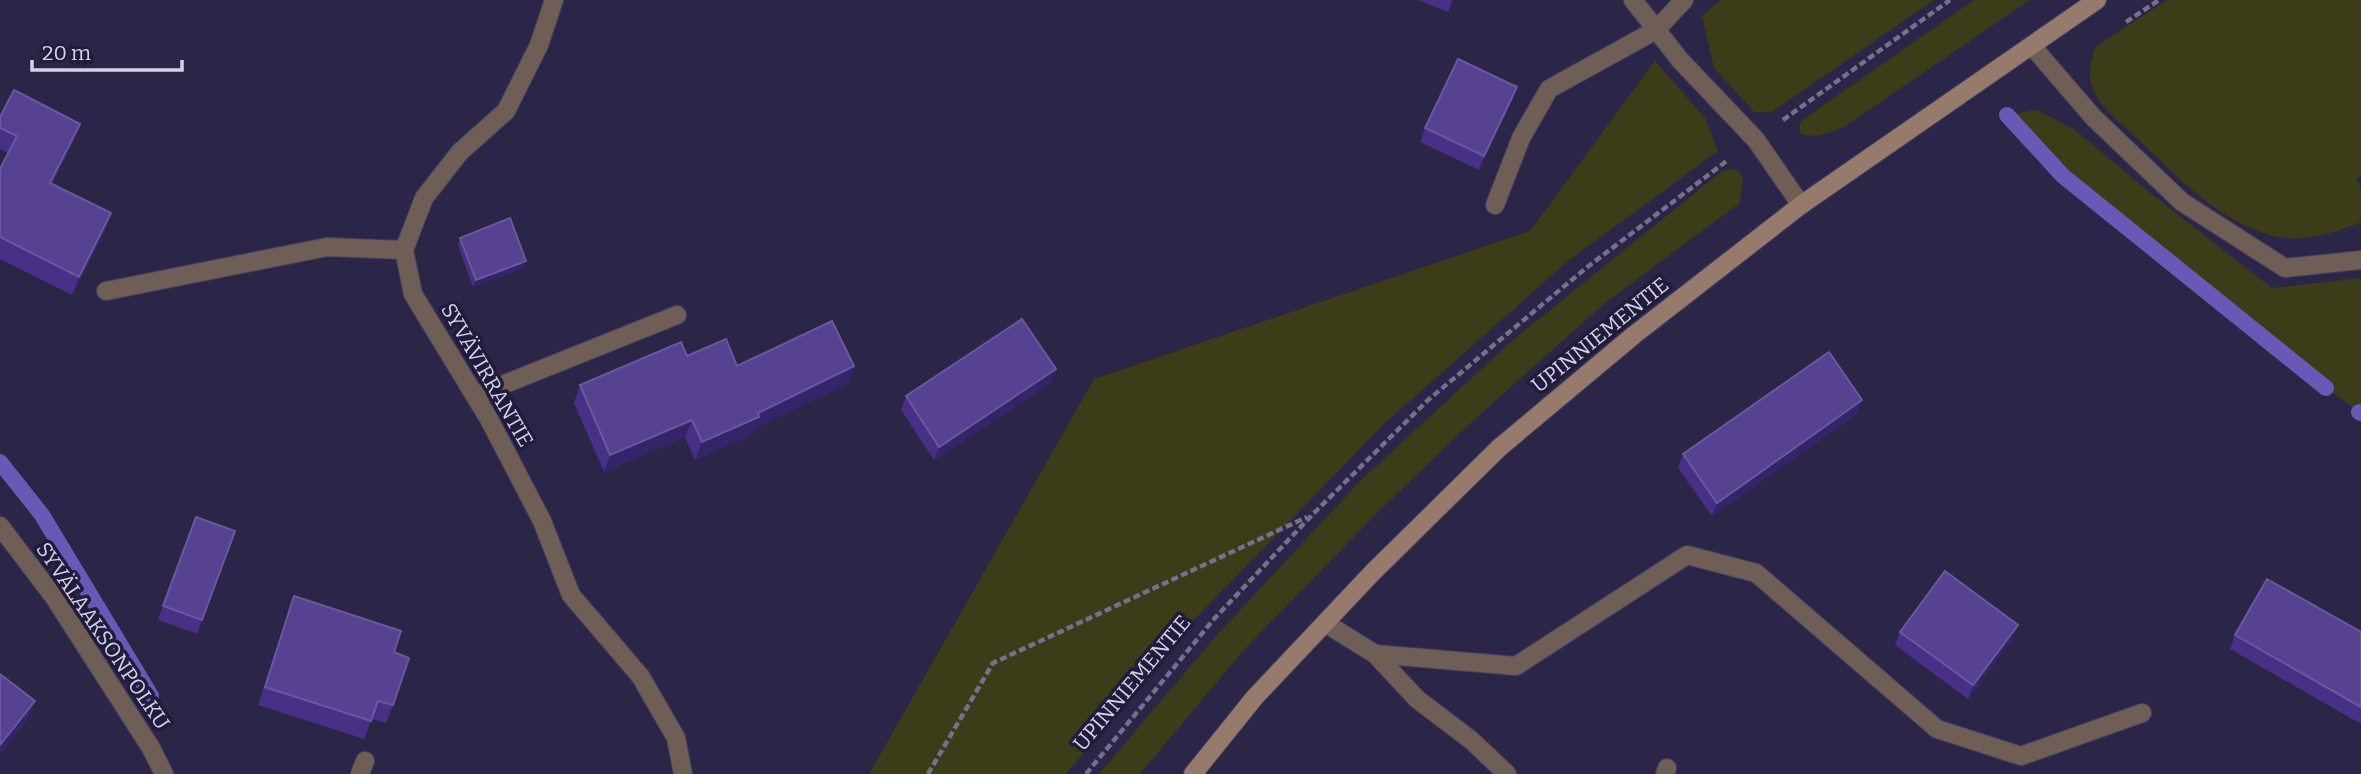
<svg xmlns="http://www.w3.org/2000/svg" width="2361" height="774" viewBox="0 0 2361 774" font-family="Bitter,serif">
	<rect width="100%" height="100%" fill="#2b2547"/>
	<g fill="#3c3c18">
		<path d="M 1720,0 L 1934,0 L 1772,112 L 1754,112 L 1714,68 L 1702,16 Z"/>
		<path d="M 1974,0 L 2030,0 L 1844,127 C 1831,132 1815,139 1801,134 L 1799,128 L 1801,121 Z"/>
		<path d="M 2167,0 L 2361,0 L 2361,176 L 2356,179 L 2361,188 L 2361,222 C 2330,235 2296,245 2263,233 C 2214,216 2175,175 2139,140 C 2122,124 2099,108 2091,84 C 2088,72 2092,58 2095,47 Z"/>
		<path d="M 1655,61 L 1705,118 L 1718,151 L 1568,261 L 1384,424 L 1195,619 L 1066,774 L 869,774 L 1094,379 L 1530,231 Z"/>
		<path d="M 2037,110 L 2074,129 L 2154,196 L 2272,288 L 2361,278 L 2361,413 L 2326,388 L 2063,176 L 2007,115 Z"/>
		<path d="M 1732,169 L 1738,171 L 1743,178 L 1740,203 L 1604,304 L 1475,419 L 1375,515 L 1243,651 L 1140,774 L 1099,774 L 1216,636 L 1361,480 L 1514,339 L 1722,171 Z"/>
	</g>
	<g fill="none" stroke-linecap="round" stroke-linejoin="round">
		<g stroke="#6958b6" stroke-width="16">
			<path d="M 2007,115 L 2063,176 L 2326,388"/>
			<path d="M 2359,412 L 2361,413"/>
			<path d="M 0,462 L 42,515 L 151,696"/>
		</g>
		<g stroke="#464161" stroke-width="20">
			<g id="service">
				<path d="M 2032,46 L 2093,117 L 2182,202 L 2285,268 L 2361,260"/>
				<path d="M 1495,205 L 1521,138 L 1549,89 L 1656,30 L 1684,0"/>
				<path d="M 106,291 L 327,247 L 404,250"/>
				<path d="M 475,396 L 677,315"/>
				<path d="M 1325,623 L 1375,654 L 1516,666 L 1687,555 L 1756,573 L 1937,729 L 2021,756 L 2142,713"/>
				<path d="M 1375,654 L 1417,699 L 1471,740 L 1507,774"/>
				<path d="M 360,774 L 365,761"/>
				<path d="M 1665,774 L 1667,768"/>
			</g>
		</g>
		<g stroke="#464161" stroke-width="20">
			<g id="minor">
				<path d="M 554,0 L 539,45 L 506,111 L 460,152 L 424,198 L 404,250 L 413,294 L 489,419 L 542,521 L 571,595 L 641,677 L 676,738 L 683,774"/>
				<path d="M 1633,0 L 1680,60 L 1756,140 L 1801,205"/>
				<path d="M 0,526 L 54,597 L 151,748 L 164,774"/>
			</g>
		</g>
		<g stroke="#464161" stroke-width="20">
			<path id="secondary" d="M 1193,774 L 1255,697 L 1373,572 L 1499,448 L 1634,335 L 1801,205 L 2097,0"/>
		</g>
		<g stroke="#75708d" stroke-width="4.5" stroke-dasharray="7 3.5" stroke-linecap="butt">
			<path d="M 2126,22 L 2159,0"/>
			<path d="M 1783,120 L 1950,0"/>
			<path d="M 928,774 L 993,663 L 1307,517"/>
			<path d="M 1086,774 L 1214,619 L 1312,515 L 1428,400 L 1586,268 L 1728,160"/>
		</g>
		<use href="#service" stroke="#6f5e55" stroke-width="18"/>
		<use href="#minor" stroke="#6f5e55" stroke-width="18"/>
		<use href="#secondary" stroke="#967a6b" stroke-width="18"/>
	</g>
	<g fill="#473086">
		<path d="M 1418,0 L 1453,0 L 1448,12 Z"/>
		<path d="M 1517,87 L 1512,101 L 1479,170 L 1420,142 L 1425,128 Z"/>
		<path d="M 0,117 L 80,124 L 73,143 L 52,184 L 111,213 L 104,232 L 72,295 L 0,259 L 0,169 L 8,153 L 0,149 Z"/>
		<path d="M 460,238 L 526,261 L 523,268 L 473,287 L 458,245 Z"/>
		<path d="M 687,356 L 737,366 L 854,366 L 848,383 L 755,428 L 753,434 L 695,460 L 685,437 L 604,472 L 574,403 L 580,385 Z"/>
		<path d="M 1056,369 L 1051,383 L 934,460 L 901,410 L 906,396 Z"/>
		<path d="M 1862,400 L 1857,414 L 1712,516 L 1678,468 L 1683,454 Z"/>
		<path d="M 196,517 L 235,531 L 197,634 L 158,620 Z"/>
		<path d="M 294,596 L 394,652 L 393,705 L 386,723 L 372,719 L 364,739 L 258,705 Z"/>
		<path d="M 1900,632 L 2013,638 L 1968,699 L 1895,645 Z"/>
		<path d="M 2361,632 L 2361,724 L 2230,649 L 2235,635 Z"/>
	</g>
	<g fill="#352469">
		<path d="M 1517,87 L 1512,101 L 1479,170 L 1484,156 Z"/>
		<path d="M 80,124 L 73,143 L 44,201 L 50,183 Z"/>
		<path d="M 111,213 L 104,232 L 72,295 L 79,277 Z"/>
		<path d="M 526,261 L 523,268 L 473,287 L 476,280 Z"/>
		<path d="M 854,366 L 848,383 L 755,428 L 753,434 L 695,460 L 702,442 L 758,413 Z"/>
		<path d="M 1056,369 L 1051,383 L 934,460 L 939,447 Z"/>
		<path d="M 1862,400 L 1857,414 L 1712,516 L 1717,503 Z"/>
		<path d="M 692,420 L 685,437 L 604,472 L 610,455 Z"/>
		<path d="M 2018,625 L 2013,638 L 1968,699 L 1973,685 Z"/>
		<path d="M 35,701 L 28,719 L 0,755 L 0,745 Z"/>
	</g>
	<g fill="#564291" stroke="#6a589f" stroke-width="2">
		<path d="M 1458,59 L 1517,87 L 1484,156 L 1425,128 Z"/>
		<path d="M 14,90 L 80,124 L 50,183 L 111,213 L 79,277 L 0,237 L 0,169 L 17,136 L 0,128 L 0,117 Z"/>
		<path d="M 510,218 L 526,261 L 476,280 L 460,238 Z"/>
		<path d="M 1022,319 L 1056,369 L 939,447 L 906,396 Z"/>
		<path d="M 832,321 L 854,366 L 758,413 L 759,417 L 702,442 L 692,420 L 610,455 L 580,385 L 681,342 L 687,356 L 726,339 L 737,366 Z"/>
		<path d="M 1829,352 L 1862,400 L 1717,503 L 1683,454 Z"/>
		<path d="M 196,517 L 235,531 L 202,620 L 163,606 Z"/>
		<path d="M 1945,571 L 2018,625 L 1973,685 L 1900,632 Z"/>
		<path d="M 2267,579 L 2361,632 L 2361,707 L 2235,635 Z"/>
		<path d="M 294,596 L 401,631 L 394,652 L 409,658 L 393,705 L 378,701 L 371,721 L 265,687 Z"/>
		<path d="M 0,674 L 35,701 L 0,745 Z"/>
	</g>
	<g text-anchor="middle" stroke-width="7" stroke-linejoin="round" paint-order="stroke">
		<g font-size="21" fill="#d5d3e9" stroke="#211c3c">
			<text transform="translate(1600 335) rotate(-39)" y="7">UPINNIEMENTIE</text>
			<text transform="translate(487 375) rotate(60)" y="7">SYVÄVIRRANTIE</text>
			<text transform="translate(103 636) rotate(56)" y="7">SYVÄLAAKSONPOLKU</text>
			<text transform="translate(1132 683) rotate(-50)" y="7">UPINNIEMENTIE</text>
		</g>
	</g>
	<path d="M32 60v10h150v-10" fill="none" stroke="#d5d3e9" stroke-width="3.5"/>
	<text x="42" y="60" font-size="21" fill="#d5d3e9" stroke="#211c3c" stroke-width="5" paint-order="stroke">20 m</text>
</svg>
